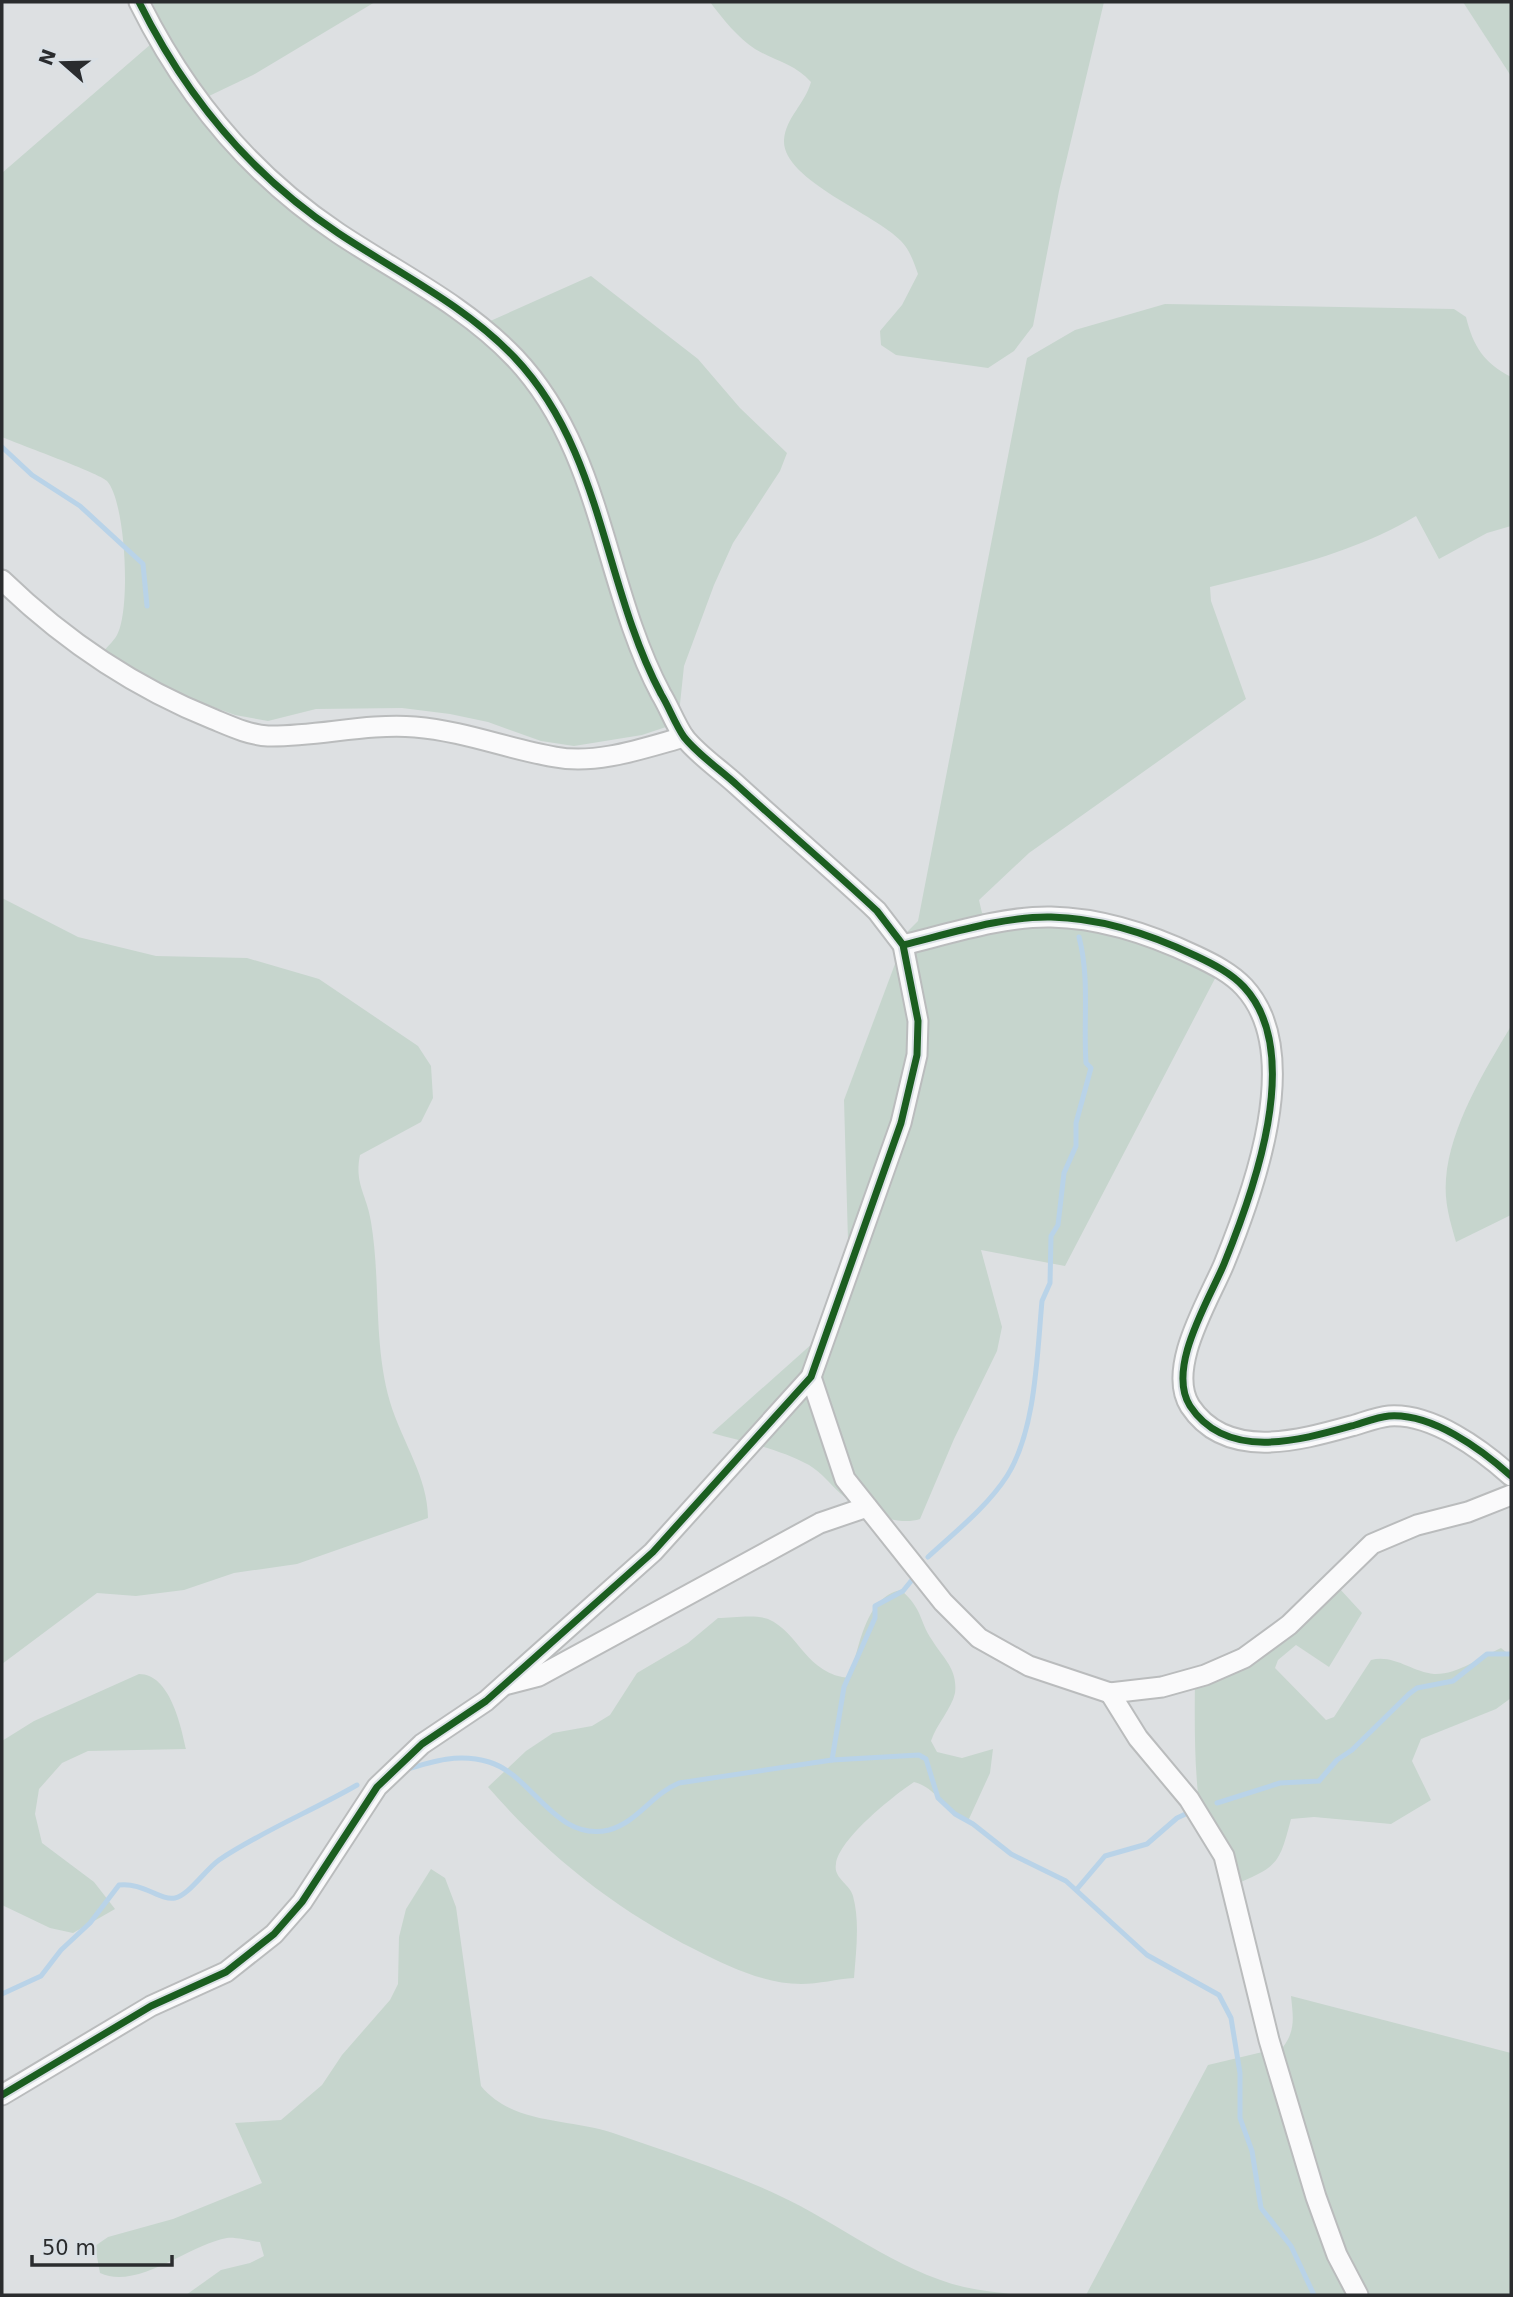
<svg xmlns="http://www.w3.org/2000/svg" width="1513" height="2297" viewBox="0 0 1513 2297" font-family="'DejaVu Sans',sans-serif">
	<rect width="100%" height="100%" fill="#dde0e2"/>
	<g fill="#c6d5cd">
		<path d="M 152,2 L 375,2 L 253,75 L 209,96 L 230,128 L 278,181 L 488,322 L 591,276 L 698,359 L 740,408 L 787,453 L 780,471 L 733,543 L 714,585 L 684,666 L 678,723 L 642,735 L 574,746 L 541,741 L 488,722 L 450,714 L 402,708 L 316,709 L 268,721 L 235,715 L 170,691 L 99,656 C 105,649 113,642 117,635 C 131,610 126,502 107,481 C 99,473 18,444 2,437 L 2,173 L 166,31 Z"/>
		<path d="M 710,2 L 1104,2 L 1059,191 L 1033,326 L 1014,351 L 988,368 L 896,355 L 881,345 L 880,331 L 902,305 L 918,274 C 914,263 910,250 901,241 C 876,214 782,180 784,140 C 786,117 805,104 811,82 C 795,64 775,61 755,49 C 737,37 723,19 710,2 Z"/>
		<path d="M 1463,2 L 1511,2 L 1511,76 Z"/>
		<path d="M 1165,304 L 1454,309 L 1466,317 C 1473,346 1484,363 1511,377 L 1511,526 L 1487,533 L 1439,559 L 1416,516 C 1352,554 1282,569 1210,587 L 1211,601 L 1246,699 L 1029,853 L 979,900 L 982,913 L 996,915 L 1043,910 L 1221,967 L 1065,1266 L 981,1250 L 1002,1327 L 997,1351 L 954,1439 L 920,1519 C 896,1527 860,1510 841,1494 C 830,1484 822,1473 809,1465 C 780,1449 744,1442 712,1433 L 823,1334 L 848,1241 L 844,1100 L 907,932 L 918,921 L 1027,358 L 1075,330 Z"/>
		<path d="M 2,898 L 78,937 L 156,956 L 247,958 L 319,979 L 418,1046 L 431,1066 L 433,1098 L 421,1122 L 360,1155 C 354,1184 367,1195 371,1222 C 381,1282 373,1343 390,1402 C 402,1442 428,1477 428,1518 L 297,1564 L 234,1573 L 184,1590 L 136,1596 L 97,1593 L 2,1664 Z"/>
		<path d="M 1511,1026 L 1511,1215 L 1456,1242 C 1450,1221 1444,1202 1446,1179 C 1450,1126 1485,1070 1511,1026 Z"/>
		<path d="M 1328,1576 L 1362,1613 L 1329,1667 L 1296,1645 L 1278,1660 L 1275,1668 L 1326,1720 L 1334,1717 L 1371,1660 C 1394,1654 1412,1672 1434,1674 C 1457,1675 1481,1657 1501,1648 L 1511,1656 L 1511,1698 L 1496,1709 L 1421,1739 L 1412,1761 L 1431,1800 L 1391,1824 L 1314,1817 L 1291,1819 C 1279,1865 1278,1866 1234,1885 C 1228,1879 1220,1873 1216,1865 C 1191,1818 1195,1724 1195,1670 L 1276,1629 Z"/>
		<path d="M 901,1590 C 924,1611 918,1619 932,1640 C 943,1658 958,1669 955,1693 C 952,1708 936,1725 931,1741 L 937,1752 L 962,1758 L 993,1749 L 990,1773 L 968,1821 C 946,1812 937,1788 914,1782 C 893,1796 839,1839 836,1864 C 833,1878 850,1884 853,1896 C 860,1921 856,1952 854,1978 C 837,1979 819,1984 801,1984 C 765,1984 727,1966 696,1950 C 615,1909 547,1855 488,1787 L 526,1751 L 553,1733 L 592,1726 L 610,1715 L 637,1673 L 688,1643 L 718,1618 C 732,1618 755,1614 768,1619 C 799,1632 806,1675 850,1678 C 859,1648 865,1597 901,1590 Z"/>
		<path d="M 139,1674 C 170,1674 181,1726 186,1749 L 88,1751 L 62,1763 L 39,1789 L 35,1814 L 42,1843 L 94,1882 L 115,1909 L 73,1933 L 50,1928 L 2,1905 L 2,1741 L 34,1721 Z"/>
		<path d="M 431,1869 L 445,1878 L 456,1907 L 481,2086 C 513,2125 569,2118 613,2133 C 668,2152 725,2170 778,2195 C 839,2223 897,2271 964,2287 C 981,2291 999,2292 1016,2295 L 186,2295 L 221,2270 L 250,2263 L 264,2256 L 260,2242 C 250,2241 236,2237 227,2238 C 190,2244 137,2291 100,2273 L 95,2246 L 108,2237 L 173,2219 L 262,2183 L 235,2123 L 281,2120 L 322,2085 L 342,2055 L 390,2000 L 398,1984 L 399,1937 L 406,1909 Z"/>
		<path d="M 1291,1996 L 1511,2053 L 1511,2295 L 1086,2295 L 1208,2065 L 1283,2047 C 1296,2030 1293,2016 1291,1996 Z"/>
	</g>
	<g fill="none" stroke-linecap="round" stroke-linejoin="round">
		<g stroke="#b9d3e8" stroke-width="5">
			<path d="M 2,447 L 32,475 L 80,506 L 143,564 L 147,606"/>
			<path d="M 928,1557 C 955,1532 987,1507 1007,1476 C 1036,1430 1037,1354 1042,1301 L 1050,1283 L 1051,1236 L 1058,1225 L 1064,1173 L 1076,1146 L 1076,1123 L 1091,1068 L 1086,1063 C 1083,1020 1090,979 1079,937"/>
			<path d="M 832,1760 L 844,1687 L 875,1618 L 875,1606 L 903,1591 L 916,1575"/>
			<path d="M 405,1770 C 433,1761 459,1753 489,1762 C 533,1775 555,1843 609,1830 C 638,1822 652,1794 679,1783 L 832,1760 L 919,1755 L 926,1759 L 938,1798 L 955,1814 L 973,1824 L 1011,1854 L 1066,1881 L 1147,1955 L 1219,1995 L 1231,2018 L 1240,2073 L 1240,2118 L 1252,2151 L 1261,2208 L 1291,2246 L 1314,2295"/>
			<path d="M 1217,1803 L 1280,1783 L 1319,1781 L 1337,1760 L 1352,1750 L 1409,1694 L 1417,1688 L 1453,1681 L 1487,1654 L 1511,1654"/>
			<path d="M 1077,1889 L 1105,1856 L 1147,1844 L 1177,1818 L 1192,1811"/>
			<path d="M 2,1994 L 41,1976 L 61,1950 L 90,1923 L 119,1885 C 143,1882 160,1901 175,1898 C 188,1896 206,1869 219,1860 C 262,1831 312,1811 357,1785"/>
		</g>
		<g stroke="#babcbd" stroke-width="23">
			<g id="minor">
				<path d="M 2,580 C 63,639 133,687 213,719 C 230,726 249,735 268,736 C 317,737 366,723 415,727 C 464,731 508,749 555,757 C 597,765 644,748 684,737"/>
				<path d="M 903,945 C 948,934 1004,916 1051,917 C 1100,918 1152,935 1196,956 C 1213,964 1231,973 1244,987 C 1305,1053 1253,1193 1224,1264 C 1209,1300 1166,1368 1190,1406 C 1227,1462 1301,1440 1355,1425 C 1365,1422 1378,1417 1389,1416 C 1432,1413 1481,1449 1511,1476"/>
				<path d="M 811,1377 L 845,1479 L 943,1602 L 979,1638 L 1029,1666 L 1110,1693 L 1162,1687 L 1205,1675 L 1244,1658 L 1289,1625 L 1372,1544 L 1417,1525 L 1468,1512 L 1511,1495"/>
				<path d="M 508,1684 L 539,1676 L 820,1523 L 867,1507"/>
				<path d="M 1110,1693 L 1138,1738 L 1189,1799 L 1224,1856 L 1269,2040 L 1316,2197 L 1337,2255 L 1358,2295"/>
				<path d="M 2,2095 L 151,2006 L 226,1972 L 274,1934 L 302,1902 L 377,1787 L 422,1744 L 486,1701 L 653,1552 L 811,1377 L 901,1123 L 917,1055 L 918,1021 L 903,945 L 877,911 C 831,868 784,828 738,786 C 721,770 698,755 684,737 C 675,724 669,707 661,694 C 603,585 603,451 515,358 C 465,305 398,273 338,233 C 251,175 185,95 139,2"/>
			</g>
		</g>
		<use href="#minor" stroke="#fafafb" stroke-width="19"/>
		<g stroke="#dae0e5" stroke-width="11">
			<g id="cycleway">
				<path d="M 903,945 C 948,934 1004,916 1051,917 C 1100,918 1152,935 1196,956 C 1213,964 1231,973 1244,987 C 1305,1053 1253,1193 1224,1264 C 1209,1300 1166,1368 1190,1406 C 1227,1462 1301,1440 1355,1425 C 1365,1422 1378,1417 1389,1416 C 1432,1413 1481,1449 1511,1476"/>
				<path d="M 2,2095 L 151,2006 L 226,1972 L 274,1934 L 302,1902 L 377,1787 L 422,1744 L 486,1701 L 653,1552 L 811,1377 L 901,1123 L 917,1055 L 918,1021 L 903,945 L 877,911 C 831,868 784,828 738,786 C 721,770 698,755 684,737 C 675,724 669,707 661,694 C 603,585 603,451 515,358 C 465,305 398,273 338,233 C 251,175 185,95 139,2"/>
			</g>
		</g>
		<use href="#cycleway" stroke="#1b5e20" stroke-width="7"/>
	</g>
	<rect width="1513" height="2297" fill="none" stroke="#2a2c2e" stroke-width="7"/>
	<g transform="translate(63 63) rotate(290)" stroke="#dae0e5" stroke-width="5" paint-order="stroke">
	<path d="M0-5L12 26L0 18L-12 26Z" fill="#2a2c2e"/>
	<text y="-10" font-size="19" font-weight="bold" text-anchor="middle" fill="#2a2c2e">N</text>
	</g>
	<path d="M32 2255v10h140v-10" fill="none" stroke="#2a2c2e" stroke-width="3.5"/>
	<text x="42" y="2255" font-size="21" fill="#2a2c2e" stroke="#dae0e5" stroke-width="5" paint-order="stroke">50 m</text>
</svg>
